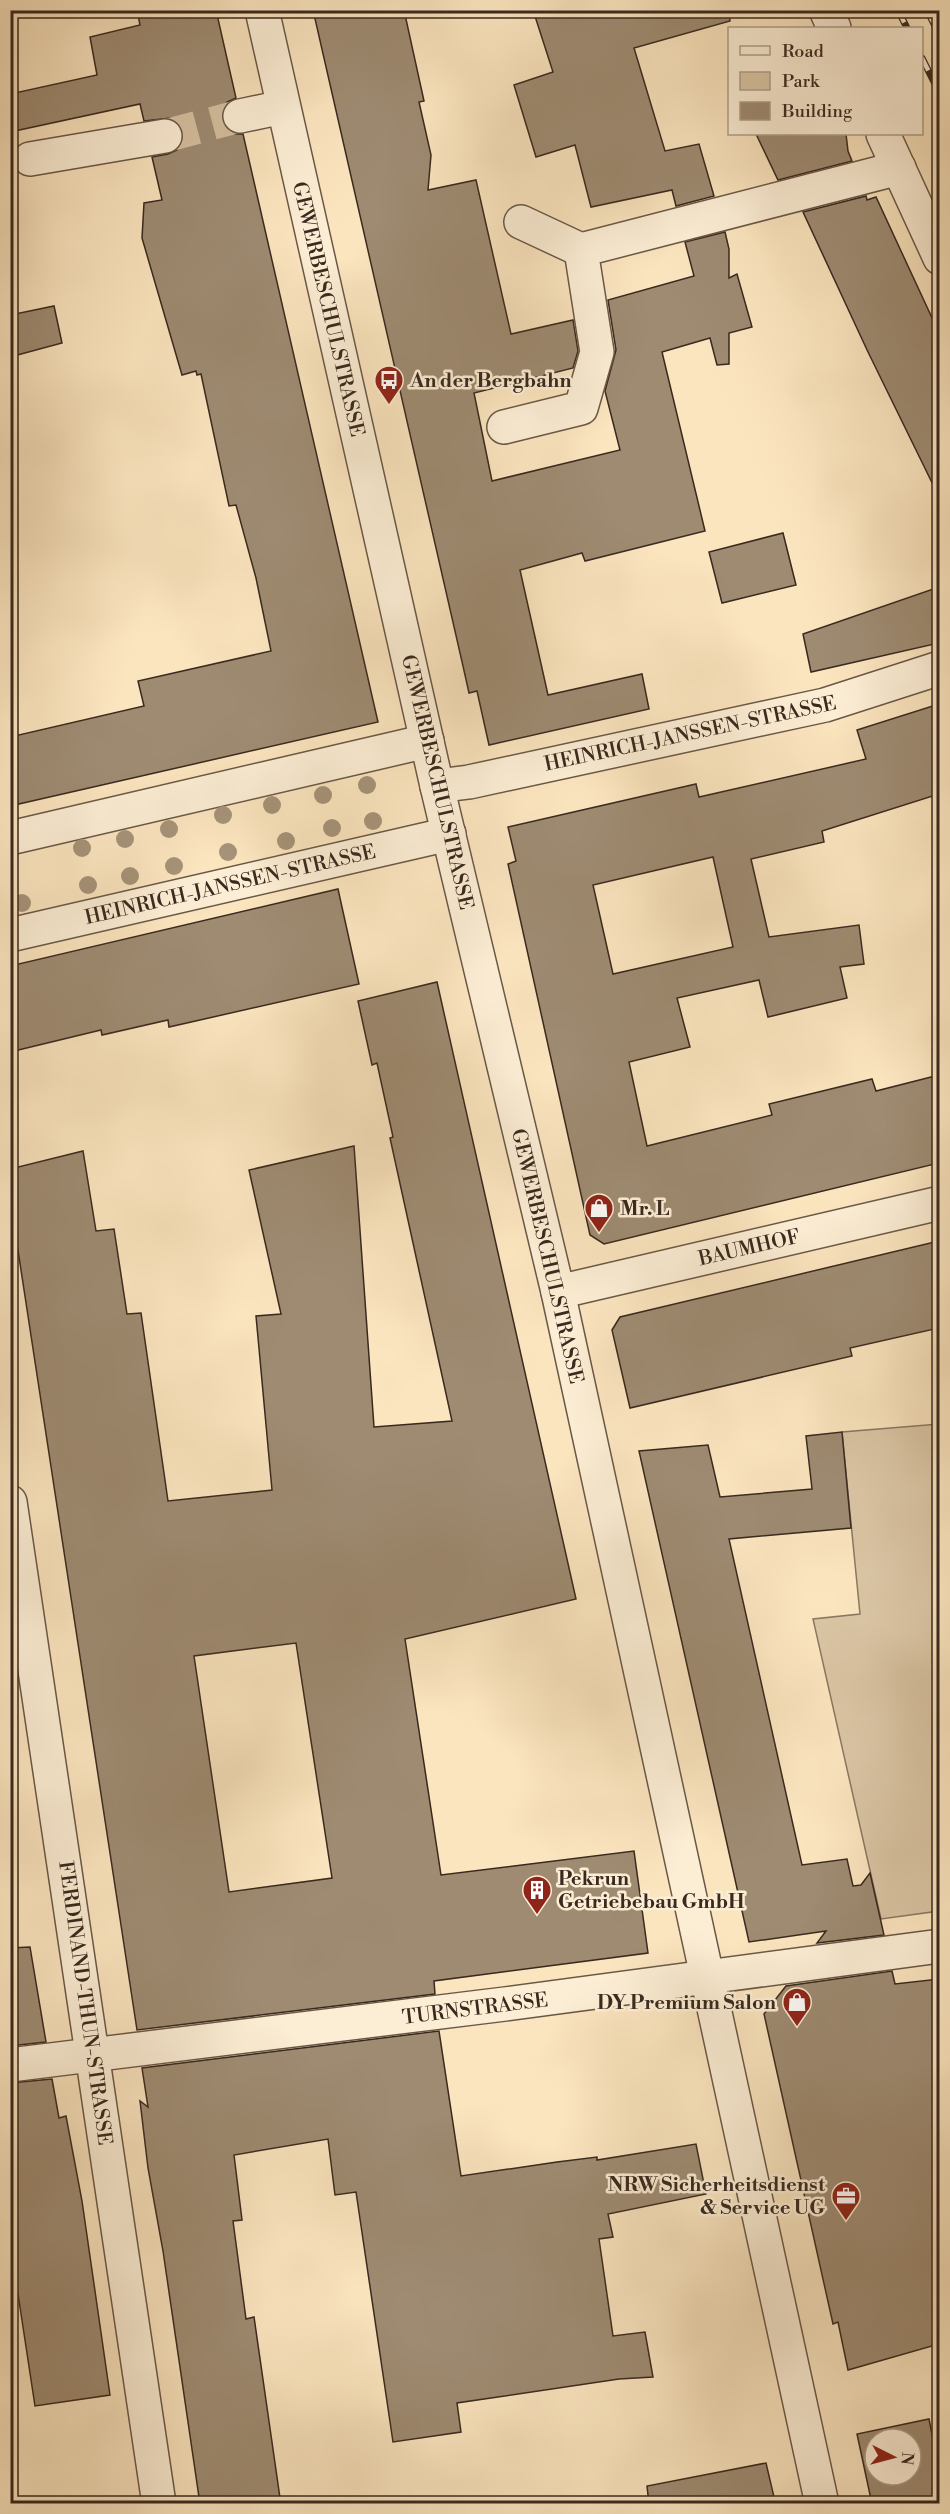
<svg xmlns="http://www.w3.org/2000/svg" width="950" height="2514" viewBox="0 0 950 2514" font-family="'Libre Bodoni',serif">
	<rect width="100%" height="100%" fill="#fbe5bf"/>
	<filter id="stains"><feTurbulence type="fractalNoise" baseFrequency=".00333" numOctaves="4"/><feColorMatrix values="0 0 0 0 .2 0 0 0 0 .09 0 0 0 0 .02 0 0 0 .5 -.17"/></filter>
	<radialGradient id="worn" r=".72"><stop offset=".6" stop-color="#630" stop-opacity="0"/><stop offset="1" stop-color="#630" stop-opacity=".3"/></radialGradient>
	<path fill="#dac5a4" stroke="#8a7762" stroke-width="1.5" d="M 939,1424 L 939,1911 L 881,1919 L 813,1619 L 860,1614 L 842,1432 Z"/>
	<g fill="#9e8b72" stroke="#39291f" stroke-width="1.5" fill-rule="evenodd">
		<path d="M 137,10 L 216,10 L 236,98 L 227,102 L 222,110 L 222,120 L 226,129 L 234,134 L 243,134 L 378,722 L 10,806 L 10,737 L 144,706 L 138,681 L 271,651 L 256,578 L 236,505 L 229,506 L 201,374 L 197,375 L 196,371 L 182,375 L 142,238 L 144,203 L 162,200 L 152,157 L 168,154 L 177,150 L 182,143 L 184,133 L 180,125 L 171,118 L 144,121 L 140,104 L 10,132 L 10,94 L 97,75 L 90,37 L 140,25 Z"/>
		<path d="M 313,10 L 404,10 L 424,101 L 419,102 L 431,155 L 428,190 L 476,180 L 511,334 L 573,320 L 578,351 L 573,368 L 474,393 L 492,481 L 620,450 L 605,391 L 616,350 L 608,300 L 694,276 L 685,242 L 725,232 L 729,249 L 729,278 L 737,274 L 752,327 L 729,333 L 729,364 L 717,365 L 710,338 L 662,352 L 705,531 L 585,561 L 582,553 L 520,570 L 548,695 L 642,674 L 649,709 L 489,745 L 477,691 L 469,693 L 463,666 Z"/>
		<path d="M 533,10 L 729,10 L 730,21 L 634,48 L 665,151 L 699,144 L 714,196 L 676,206 L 672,190 L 591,207 L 575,145 L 536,157 L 514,85 L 553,72 Z"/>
		<path d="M 756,134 L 846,134 L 848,151 L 852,161 L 778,180 Z"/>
		<path d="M 866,196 L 867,200 L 876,197 L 939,333 L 939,497 L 868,352 L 803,212 Z"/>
		<path d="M 54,306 L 62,343 L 10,357 L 10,315 Z"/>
		<path d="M 783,533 L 796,585 L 722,603 L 709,552 Z"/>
		<path d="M 939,587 L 939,643 L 811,672 L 803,634 Z"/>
		<path d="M 939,704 L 939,794 L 822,831 L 824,842 L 751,859 L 769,937 L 859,925 L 864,964 L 840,967 L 847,998 L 768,1017 L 759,980 L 677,998 L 690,1047 L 629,1062 L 647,1146 L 772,1115 L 769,1104 L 872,1079 L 876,1091 L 939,1075 L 939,1163 L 604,1244 L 590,1235 L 508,864 L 516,861 L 508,827 L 696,784 L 699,797 L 866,759 L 857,730 ZM 713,857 L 733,947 L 613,974 L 593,885 Z"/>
		<path d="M 338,889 L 359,984 L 169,1027 L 168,1020 L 102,1035 L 101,1030 L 10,1052 L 10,966 Z"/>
		<path d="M 437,982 L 576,1599 L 405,1639 L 441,1875 L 634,1851 L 648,1953 L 434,1981 L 435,1994 L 137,2030 L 10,1198 L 10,1169 L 83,1151 L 96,1231 L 114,1229 L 127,1314 L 141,1313 L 168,1501 L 272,1490 L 256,1316 L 281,1314 L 249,1170 L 354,1146 L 374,1427 L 452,1421 L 390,1138 L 393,1137 L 377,1063 L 372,1065 L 358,1001 ZM 296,1643 L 332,1878 L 229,1892 L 194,1656 Z"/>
		<path d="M 939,1241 L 939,1328 L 850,1348 L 852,1356 L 630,1408 L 612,1330 L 620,1317 Z"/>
		<path d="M 842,1432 L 851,1528 L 729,1539 L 802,1865 L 847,1859 L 853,1886 L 861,1885 L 870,1873 L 884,1935 L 817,1943 L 826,1931 L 749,1942 L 639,1451 L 708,1445 L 720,1497 L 812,1489 L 806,1436 Z"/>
		<path d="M 30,1947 L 46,2042 L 10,2046 L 10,1948 Z"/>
		<path d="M 892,1971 L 895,1984 L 939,1979 L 939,2054 L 934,2054 L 939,2096 L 939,2344 L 848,2370 L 838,2322 L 833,2324 L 764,2014 L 786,1986 Z"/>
		<path d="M 439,2031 L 461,2176 L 557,2162 L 597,2157 L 597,2160 L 696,2144 L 706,2194 L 608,2214 L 613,2237 L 599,2239 L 613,2336 L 645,2332 L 653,2377 L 619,2379 L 457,2403 L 461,2432 L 393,2442 L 356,2192 L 335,2195 L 328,2139 L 234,2155 L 242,2220 L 233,2221 L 246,2319 L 254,2317 L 280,2498 L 268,2500 L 269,2504 L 200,2504 L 163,2251 L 148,2168 L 140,2101 L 148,2107 L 142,2068 Z"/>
		<path d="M 52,2079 L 59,2118 L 66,2116 L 82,2201 L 110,2395 L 35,2406 L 18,2294 L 10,2295 L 10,2083 Z"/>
		<path d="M 929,2419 L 939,2470 L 939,2504 L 872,2504 L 857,2434 ZM 875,2439 L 911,2439 L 911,2475 L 875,2475 Z"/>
		<path d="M 766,2463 L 774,2497 L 772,2498 L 773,2504 L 649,2504 L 647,2486 Z"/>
	</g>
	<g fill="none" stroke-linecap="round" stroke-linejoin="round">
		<path stroke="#d4bf9f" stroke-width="33" stroke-dasharray="33 16" stroke-linecap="butt" d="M 165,136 L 240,116"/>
		<g stroke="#6a5847" stroke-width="36">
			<g id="minor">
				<path d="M 262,10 L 437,786 L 558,1292 L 822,2504"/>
				<path d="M 826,10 L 834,28"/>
				<path d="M 240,116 L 283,107"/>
				<path d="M 883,134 L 940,258"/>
				<path d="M 30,159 L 165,136"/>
				<path d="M 521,222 L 581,250"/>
				<path d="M 504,427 L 581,408 L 597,352 L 581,250 L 899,168"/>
				<path d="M 437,786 L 469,782 L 825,705 L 940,668"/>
				<path d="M 10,838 L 427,741"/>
				<path d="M 10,935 L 449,834"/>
				<path d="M 558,1292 L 940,1203"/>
				<path d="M 10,1502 L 159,2504"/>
				<path d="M 10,2065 L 505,2004 L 940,1946"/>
			</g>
		</g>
		<use href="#minor" stroke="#fceed5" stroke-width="33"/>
		<g stroke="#39291f" stroke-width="7">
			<g id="rail">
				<path d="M 898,10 L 907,28"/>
				<path d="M 927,10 L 940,36"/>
				<path d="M 922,58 L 940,94"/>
			</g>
		</g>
		<use href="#rail" stroke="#fceed5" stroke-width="4.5" stroke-dasharray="14" stroke-linecap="butt"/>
	</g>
	<g fill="#a69379">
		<circle cx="367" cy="785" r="9"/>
		<circle cx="323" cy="795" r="9"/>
		<circle cx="272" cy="805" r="9"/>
		<circle cx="223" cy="815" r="9"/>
		<circle cx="373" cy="821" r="9"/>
		<circle cx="332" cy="828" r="9"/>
		<circle cx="169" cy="829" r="9"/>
		<circle cx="125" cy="839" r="9"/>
		<circle cx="286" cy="841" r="9"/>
		<circle cx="82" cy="848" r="9"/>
		<circle cx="228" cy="852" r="9"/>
		<circle cx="174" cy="866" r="9"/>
		<circle cx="130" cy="876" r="9"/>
		<circle cx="88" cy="885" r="9"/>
		<circle cx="22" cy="903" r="9"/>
	</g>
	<defs>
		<g id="bus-pin" transform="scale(1.5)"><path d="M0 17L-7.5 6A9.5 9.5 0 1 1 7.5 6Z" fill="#8f2418" stroke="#fceed5"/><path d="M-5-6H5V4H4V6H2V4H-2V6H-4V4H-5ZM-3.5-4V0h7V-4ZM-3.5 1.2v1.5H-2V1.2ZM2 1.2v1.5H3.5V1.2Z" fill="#fff"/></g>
		<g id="shop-pin" transform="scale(1.5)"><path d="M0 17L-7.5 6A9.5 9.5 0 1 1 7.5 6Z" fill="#8f2418" stroke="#fceed5"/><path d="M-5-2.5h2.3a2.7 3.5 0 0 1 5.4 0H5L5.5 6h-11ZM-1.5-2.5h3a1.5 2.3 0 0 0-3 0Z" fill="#fff"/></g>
		<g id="building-pin" transform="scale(1.5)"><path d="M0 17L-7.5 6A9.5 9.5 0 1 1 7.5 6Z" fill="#8f2418" stroke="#fceed5"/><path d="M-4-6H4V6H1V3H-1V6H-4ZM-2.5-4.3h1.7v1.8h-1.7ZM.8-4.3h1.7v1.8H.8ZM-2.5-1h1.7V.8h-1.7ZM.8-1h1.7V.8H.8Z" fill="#fff"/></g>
		<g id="office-pin" transform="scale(1.5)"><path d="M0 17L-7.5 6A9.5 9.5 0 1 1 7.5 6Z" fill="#8f2418" stroke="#fceed5"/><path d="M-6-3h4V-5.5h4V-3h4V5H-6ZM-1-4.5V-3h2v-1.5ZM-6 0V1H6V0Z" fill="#fff"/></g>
	</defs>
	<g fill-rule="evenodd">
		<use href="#bus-pin" x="389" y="380"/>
		<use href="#shop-pin" x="599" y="1208"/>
		<use href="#building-pin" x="537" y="1890"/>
		<use href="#shop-pin" x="797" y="2002"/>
		<use href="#office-pin" x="846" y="2196"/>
	</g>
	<g text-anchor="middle" stroke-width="5" stroke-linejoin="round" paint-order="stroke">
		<g font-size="20" fill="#39291f" stroke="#fceed5">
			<text transform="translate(329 309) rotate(77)" y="7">GEWERBESCHULSTRASSE</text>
			<text transform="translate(690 733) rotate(-12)" y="7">HEINRICH-JANSSEN-STRASSE</text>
			<text transform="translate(438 782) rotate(77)" y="7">GEWERBESCHULSTRASSE</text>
			<text transform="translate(230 884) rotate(-13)" y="7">HEINRICH-JANSSEN-STRASSE</text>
			<text transform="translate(749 1247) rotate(-13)" y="7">BAUMHOF</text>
			<text transform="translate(548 1256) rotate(77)" y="7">GEWERBESCHULSTRASSE</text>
			<text transform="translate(86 2003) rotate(82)" y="7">FERDINAND-THUN-STRASSE</text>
			<text transform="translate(475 2008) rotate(-7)" y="7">TURNSTRASSE</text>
		</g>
		<g font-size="20" font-weight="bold" fill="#39291f" stroke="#fceed5" text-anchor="start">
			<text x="410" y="387">An der Bergbahn</text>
			<text x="620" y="1215">Mr. L</text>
			<text x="558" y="1885">Pekrun<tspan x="558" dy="23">Getriebebau GmbH</tspan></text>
			<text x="776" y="2009" text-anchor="end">DY Premium Salon</text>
			<text x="825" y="2191" text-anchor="end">NRW Sicherheitsdienst<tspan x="825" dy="23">&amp; Service UG</tspan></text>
		</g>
	</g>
	<rect width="950" height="2514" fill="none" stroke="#fbe5bf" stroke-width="36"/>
	<rect x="12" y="12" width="926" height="2490" fill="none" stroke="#39291f" stroke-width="3"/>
	<rect x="18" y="18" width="914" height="2478" fill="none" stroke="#39291f" stroke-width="1.5"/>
	<rect x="728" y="27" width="195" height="108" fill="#fceed5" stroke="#ae9f8c" stroke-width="1.5"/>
	<rect x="740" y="46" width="30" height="9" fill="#fceed5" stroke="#ae9f8c" stroke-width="1.5"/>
	<text x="782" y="57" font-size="18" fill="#39291f">Road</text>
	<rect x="740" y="72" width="30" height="18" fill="#dac5a4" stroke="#ae9f8c" stroke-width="1.5"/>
	<text x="782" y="87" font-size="18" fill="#39291f">Park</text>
	<rect x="740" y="102" width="30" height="18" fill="#9e8b72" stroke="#ae9f8c" stroke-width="1.5"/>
	<text x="782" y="117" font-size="18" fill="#39291f">Building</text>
	<g transform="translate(893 2457) rotate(96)"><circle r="28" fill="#fceed5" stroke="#ae9f8c" stroke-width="1.5"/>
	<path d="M0-4.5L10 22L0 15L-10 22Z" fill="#8f2418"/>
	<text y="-9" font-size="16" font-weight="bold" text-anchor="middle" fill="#39291f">N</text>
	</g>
	<rect width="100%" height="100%" filter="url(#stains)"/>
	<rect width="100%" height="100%" fill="url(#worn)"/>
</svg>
